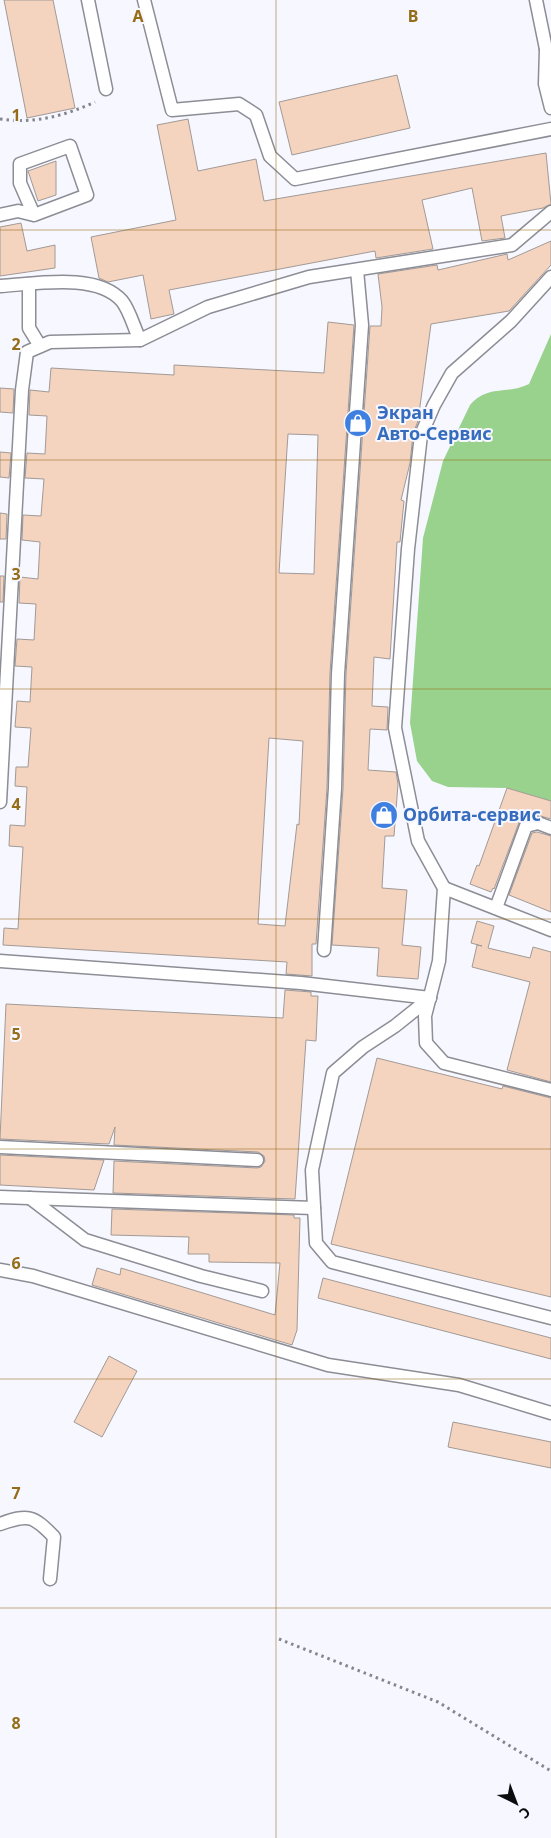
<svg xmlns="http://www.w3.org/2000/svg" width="551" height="1838" viewBox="0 0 551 1838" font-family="'Noto Sans',sans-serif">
	<rect width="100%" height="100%" fill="#f6f7ff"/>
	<path fill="#98d28c" d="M 551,334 L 551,801 L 507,788 L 448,787 L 432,781 L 417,761 L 410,723 L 423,538 L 443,461 L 470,405 C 488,384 507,395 529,384 Z"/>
	<g fill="#f4d3bf" stroke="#a29a96" fill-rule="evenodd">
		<path d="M 4,0 L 53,0 L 75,108 L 27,118 Z"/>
		<path d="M 397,75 L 410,128 L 292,155 L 279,102 Z"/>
		<path d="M 188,119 L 198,171 L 256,159 L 264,201 L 546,153 L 551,204 L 543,208 L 501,216 L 505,238 L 482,241 L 472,188 L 422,200 L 433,249 L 376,258 L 375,251 L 169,290 L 174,314 L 151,319 L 143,275 L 108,282 L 99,278 L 91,237 L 176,220 L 157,125 Z"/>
		<path d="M 56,161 L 56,195 L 38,201 L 28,171 Z"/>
		<path d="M 21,223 L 27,251 L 55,245 L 55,268 L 0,276 L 0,227 Z"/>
		<path d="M 551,241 L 551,265 L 509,311 L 431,324 L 418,421 L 413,434 L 410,463 L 401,500 L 404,501 L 400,542 L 397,542 L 390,659 L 374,657 L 372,706 L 388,707 L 387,730 L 370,729 L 368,770 L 396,772 L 398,784 L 394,836 L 385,836 L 382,888 L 407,890 L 402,945 L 421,947 L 420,958 L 418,979 L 377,976 L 379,948 L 332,945 L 343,789 L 346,674 L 370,326 L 381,326 L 382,307 L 378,274 L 437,265 L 438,270 L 507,254 L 508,260 Z"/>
		<path d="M 328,322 L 354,325 L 330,673 L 327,788 L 316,944 L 312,944 L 312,976 L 286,974 L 287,962 L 3,945 L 4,928 L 18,929 L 23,847 L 9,846 L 10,825 L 25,826 L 27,787 L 15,786 L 16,767 L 28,767 L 31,728 L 15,727 L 17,701 L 30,702 L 32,667 L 15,666 L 17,639 L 34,640 L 36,604 L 19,603 L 20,577 L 38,579 L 40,542 L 22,540 L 23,515 L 41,516 L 44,479 L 25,478 L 27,453 L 45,454 L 47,416 L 29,415 L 30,390 L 49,392 L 51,368 L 174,375 L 174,365 L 324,373 ZM 288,434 L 318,435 L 314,574 L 279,573 ZM 269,738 L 303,741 L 299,825 L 297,824 L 285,926 L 258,924 Z"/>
		<path d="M 0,388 L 14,389 L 13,413 L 0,412 Z"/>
		<path d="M 0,452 L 11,453 L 9,478 L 0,477 Z"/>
		<path d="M 0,513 L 7,514 L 6,539 L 0,539 Z"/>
		<path d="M 0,576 L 4,576 L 3,602 L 0,602 Z"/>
		<path d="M 507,788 L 551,801 L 551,819 L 537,815 L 520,820 L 494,889 L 493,888 L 491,892 L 470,884 L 477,865 L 479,866 Z"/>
		<path d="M 537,832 L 551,836 L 551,912 L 509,895 L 532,833 Z"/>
		<path d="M 477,921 L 494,926 L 488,948 L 530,958 L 533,947 L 551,952 L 551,1082 L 507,1070 L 530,982 L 472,967 L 477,945 L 482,946 L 471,943 Z"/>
		<path d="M 285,990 L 311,992 L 311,996 L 318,996 L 316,1041 L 306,1040 L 295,1199 L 113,1193 L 114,1161 L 257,1168 L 261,1167 L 265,1161 L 264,1156 L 258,1152 L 114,1145 L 115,1127 L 109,1144 L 0,1139 L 6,1004 L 283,1018 Z"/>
		<path d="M 377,1058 L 502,1089 L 503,1086 L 551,1098 L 551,1297 L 331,1244 Z"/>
		<path d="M 0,1155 L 104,1160 L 94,1190 L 0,1185 Z"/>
		<path d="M 112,1209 L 294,1215 L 294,1218 L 300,1218 L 297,1330 L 292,1345 L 92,1285 L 97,1268 L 120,1275 L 121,1268 L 275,1315 L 280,1263 L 209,1262 L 209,1254 L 188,1254 L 189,1237 L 111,1235 Z"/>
		<path d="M 323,1278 L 551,1338 L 551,1359 L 318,1298 Z"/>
		<path d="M 109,1356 L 137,1371 L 102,1437 L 74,1422 Z"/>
		<path d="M 453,1422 L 551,1442 L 551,1468 L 448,1447 Z"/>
	</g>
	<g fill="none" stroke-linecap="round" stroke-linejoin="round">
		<g stroke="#8c8d95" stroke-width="15">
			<g id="lane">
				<path d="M 88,0 L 106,89"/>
				<path d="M 144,0 L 172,110 L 239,104 L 256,115 L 270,156 L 295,179 L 551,129"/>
				<path d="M 536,0 L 546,49 L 551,49"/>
				<path d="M 546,49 L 545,84 L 551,108"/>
				<path d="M 0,215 L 18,211 L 34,215 L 87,195 L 70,146 L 20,164 L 20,183 L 34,215"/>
				<path d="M 551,277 L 511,321 L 452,373 L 434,405 L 421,435 L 408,549 L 395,728 L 418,841 L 444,888 L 439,961 L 425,1016 L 426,1043 L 444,1063 L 551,1090"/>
				<path d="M 29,284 L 29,328 L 40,346"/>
				<path d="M 0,286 C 35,284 97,272 122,301 C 130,311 134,328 140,340"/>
				<path d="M 0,802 L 22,390 L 27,352 L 50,342 L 140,340 L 208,307 L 309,277 L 512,245 L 551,212"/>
				<path d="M 444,888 L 551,930"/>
				<path d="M 496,908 L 526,826 L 538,823 L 551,828"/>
				<path d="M 324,950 L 335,788 L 338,674 L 362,325 L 357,270"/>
				<path d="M 0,961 L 301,983 L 430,998"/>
				<path d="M 430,998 L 395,1026 L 363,1047 L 333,1073 L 312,1170 L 316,1243 L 332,1262 L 551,1318"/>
				<path d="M 0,1147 L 257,1160"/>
				<path d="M 0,1197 L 314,1208"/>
				<path d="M 30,1198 L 85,1240 L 201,1276 L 262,1291"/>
				<path d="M 0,1270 L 33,1276 L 328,1365 L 459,1385 L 551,1413"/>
				<path d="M 0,1524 C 28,1514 33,1515 54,1537 L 50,1579"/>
			</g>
		</g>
		<g stroke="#85868b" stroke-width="3" stroke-dasharray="2.5 4" stroke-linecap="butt">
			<path d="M 0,119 C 34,124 64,116 95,102"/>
			<path d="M 279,1639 L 438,1702 L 551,1771"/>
		</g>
		<use href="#lane" stroke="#fff" stroke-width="12"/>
	</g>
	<path fill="none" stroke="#956c17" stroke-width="1" stroke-opacity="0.55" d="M 276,0 L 276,1838M 0,230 L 551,230M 0,460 L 551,460M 0,689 L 551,689M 0,919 L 551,919M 0,1149 L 551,1149M 0,1379 L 551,1379M 0,1608 L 551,1608"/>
	<defs>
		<g id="shop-disc" transform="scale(1.4375)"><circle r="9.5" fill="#3f7fe0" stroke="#f6f7ff"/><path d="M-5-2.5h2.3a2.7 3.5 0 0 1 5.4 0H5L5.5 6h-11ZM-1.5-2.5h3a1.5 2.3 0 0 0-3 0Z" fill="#fff"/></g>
	</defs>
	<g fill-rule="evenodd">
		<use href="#shop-disc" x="358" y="423"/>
		<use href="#shop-disc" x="384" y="815"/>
	</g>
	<g text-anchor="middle" stroke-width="4" stroke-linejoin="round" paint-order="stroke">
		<g font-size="18" font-weight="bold" fill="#366cbe" stroke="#f6f7ff" text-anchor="start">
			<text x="377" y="419">Экран<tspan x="377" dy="21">Авто-Сервис</tspan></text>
			<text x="403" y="821">Орбита-сервис</text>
		</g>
	</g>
	<g font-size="16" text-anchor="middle" font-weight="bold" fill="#956c17" stroke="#f6f7ff" stroke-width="4" stroke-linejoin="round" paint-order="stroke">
		<text x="138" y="22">A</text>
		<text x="413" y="22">B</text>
		<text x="16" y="121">1</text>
		<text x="16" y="350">2</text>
		<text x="16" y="580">3</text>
		<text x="16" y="810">4</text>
		<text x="16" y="1040">5</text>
		<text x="16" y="1269">6</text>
		<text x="16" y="1499">7</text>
		<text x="16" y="1729">8</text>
	</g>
	<g transform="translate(516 1803) rotate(138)" stroke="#f6f7ff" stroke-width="4" paint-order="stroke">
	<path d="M0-4L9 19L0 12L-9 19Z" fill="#0b0c0e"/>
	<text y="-8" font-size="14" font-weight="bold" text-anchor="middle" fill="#0b0c0e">С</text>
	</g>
</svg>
